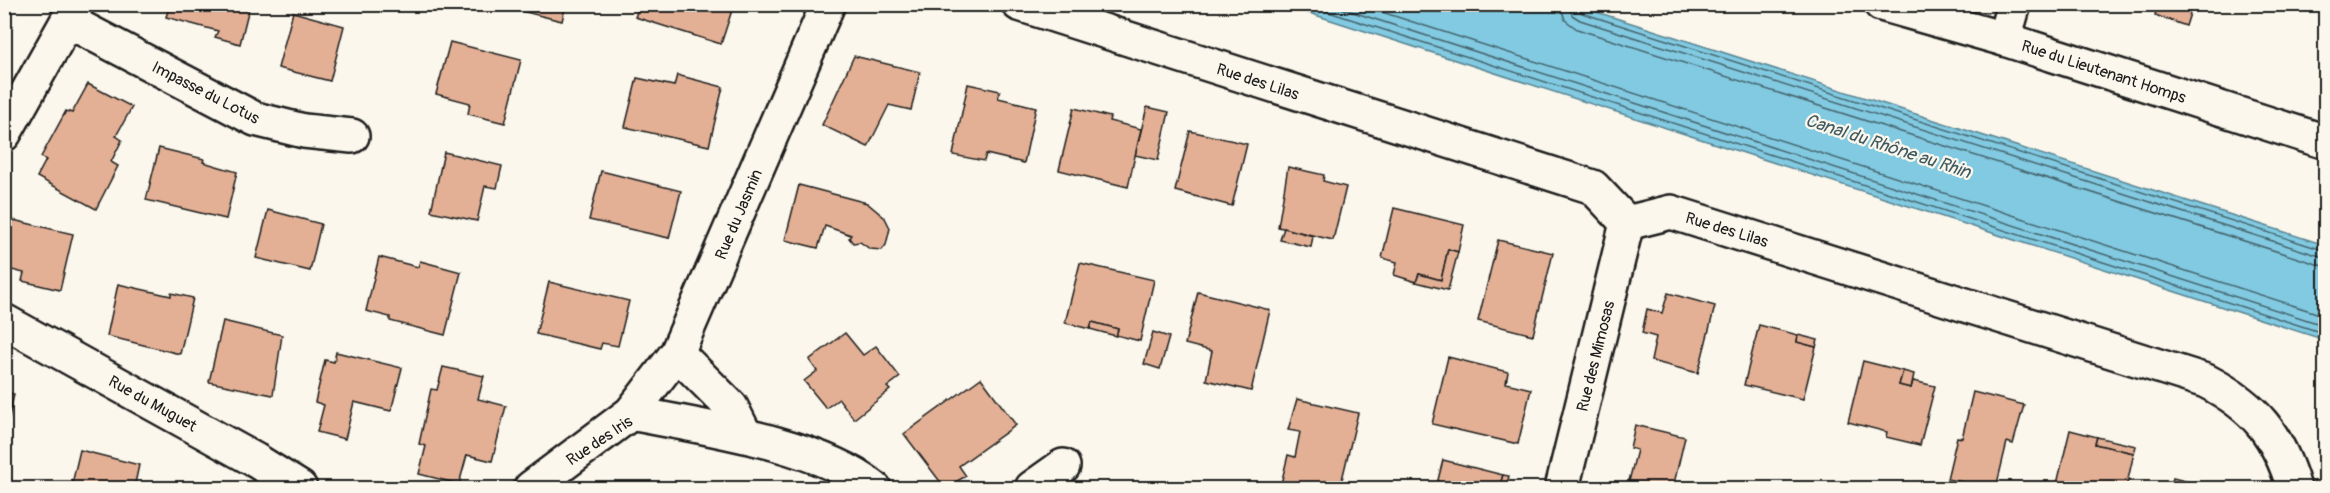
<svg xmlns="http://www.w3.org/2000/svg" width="2330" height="493" viewBox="0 0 2330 493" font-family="Pangolin,sans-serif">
	<rect width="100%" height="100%" fill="#fbf7ec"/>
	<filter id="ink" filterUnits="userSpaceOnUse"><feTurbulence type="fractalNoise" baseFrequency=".0167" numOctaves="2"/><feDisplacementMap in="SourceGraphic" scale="12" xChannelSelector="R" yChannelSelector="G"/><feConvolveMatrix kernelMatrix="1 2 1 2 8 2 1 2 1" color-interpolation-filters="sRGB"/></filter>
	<g filter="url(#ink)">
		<path fill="#81cae1" stroke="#598492" stroke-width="1.5" d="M 1284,5 L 1575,5 L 2325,245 L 2325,340 Z"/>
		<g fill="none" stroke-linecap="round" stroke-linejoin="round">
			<g stroke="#44626b" stroke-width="1.5">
				<path d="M 1304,4 L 2326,334"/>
				<path d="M 1328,4 L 2326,326"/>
				<path d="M 1357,4 L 2326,316"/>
				<path d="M 1560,4 L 1565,20 L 1577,29 L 2326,267"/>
				<path d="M 1569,4 L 1572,15 L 1580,20 L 2326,258"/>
				<path d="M 1577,4 L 1582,13 L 2326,251"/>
			</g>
		</g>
		<g fill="#e3b095" stroke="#1c1c1c" stroke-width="1.5">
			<path d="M 170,4 L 250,4 L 240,44 L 215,37 L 218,31 L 166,17 Z"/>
			<path d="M 518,4 L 566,4 L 562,21 L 517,10 Z"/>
			<path d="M 640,4 L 734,4 L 721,44 L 635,17 Z"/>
			<path d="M 2158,4 L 2193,4 L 2186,26 L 2155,15 Z"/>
			<path d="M 293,12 L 344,26 L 330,81 L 278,68 Z"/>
			<path d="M 450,42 L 521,60 L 505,123 L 468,114 L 470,103 L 436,94 Z"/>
			<path d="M 854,56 L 920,72 L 911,110 L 889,105 L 868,147 L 822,125 Z"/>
			<path d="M 677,75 L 723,87 L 709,146 L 625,127 L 637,78 L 674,86 Z"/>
			<path d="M 88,84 L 132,107 L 116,136 L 122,140 L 111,162 L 118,166 L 96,209 L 37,177 L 46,160 L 41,157 L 66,111 L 72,113 Z"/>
			<path d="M 968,84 L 1000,91 L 998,98 L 1036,107 L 1024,163 L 986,154 L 984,161 L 953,155 Z"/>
			<path d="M 1147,107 L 1169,112 L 1158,160 L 1135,155 Z"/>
			<path d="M 1074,108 L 1110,117 L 1109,121 L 1141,129 L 1128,187 L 1059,170 Z"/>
			<path d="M 1190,131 L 1247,144 L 1232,206 L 1175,191 Z"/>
			<path d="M 159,148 L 204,159 L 203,162 L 237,172 L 226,219 L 146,200 Z"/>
			<path d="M 444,152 L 502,166 L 497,188 L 485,186 L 477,221 L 431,211 Z"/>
			<path d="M 1288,167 L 1324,175 L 1323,181 L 1346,187 L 1333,240 L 1278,227 Z"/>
			<path d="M 601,171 L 681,191 L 669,238 L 589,220 Z"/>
			<path d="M 799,185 L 867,203 L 885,218 L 890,228 L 886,245 L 882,250 L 870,249 L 860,242 L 853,243 L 849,238 L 851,235 L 825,226 L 818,248 L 785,240 Z"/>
			<path d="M 1394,208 L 1464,225 L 1458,252 L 1448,249 L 1441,280 L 1419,274 L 1416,282 L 1394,275 L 1397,262 L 1382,258 Z"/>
			<path d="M 268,210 L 321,224 L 310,271 L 256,258 Z"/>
			<path d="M 13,220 L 73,234 L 60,290 L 22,281 L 24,273 L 4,268 L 4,253 Z"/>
			<path d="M 1284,228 L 1313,236 L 1311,247 L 1280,240 Z"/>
			<path d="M 1498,240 L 1553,253 L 1533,335 L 1478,321 Z"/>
			<path d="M 1448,249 L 1458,252 L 1448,290 L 1416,282 L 1419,274 L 1441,280 Z"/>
			<path d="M 379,257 L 418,267 L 420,261 L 461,272 L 445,335 L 390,321 L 390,317 L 366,311 Z"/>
			<path d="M 1080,263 L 1154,280 L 1140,341 L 1116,335 L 1118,329 L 1092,322 L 1090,329 L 1065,323 Z"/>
			<path d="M 549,282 L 629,301 L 618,346 L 602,343 L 600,349 L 536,334 Z"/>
			<path d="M 118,284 L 171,296 L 171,293 L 193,298 L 180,354 L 107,336 Z"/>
			<path d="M 1198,292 L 1270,310 L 1251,391 L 1206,380 L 1212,351 L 1185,344 Z"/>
			<path d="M 1668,293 L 1715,306 L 1698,373 L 1651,361 L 1656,337 L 1642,333 L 1647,309 L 1662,313 Z"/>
			<path d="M 223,321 L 282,335 L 273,395 L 209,382 Z"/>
			<path d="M 1092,322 L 1118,329 L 1116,336 L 1090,329 Z"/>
			<path d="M 1759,325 L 1798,335 L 1797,342 L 1816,347 L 1803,399 L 1744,385 Z"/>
			<path d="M 1153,332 L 1169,337 L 1160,369 L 1144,364 Z"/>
			<path d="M 845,333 L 863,355 L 876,346 L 900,377 L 887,387 L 890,390 L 854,419 L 839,399 L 826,408 L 804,381 L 817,371 L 809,360 Z"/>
			<path d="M 1798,335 L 1818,340 L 1816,347 L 1797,342 Z"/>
			<path d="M 336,352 L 402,368 L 391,411 L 354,402 L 345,439 L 317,432 L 324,405 L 315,402 L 325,360 L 334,362 Z"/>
			<path d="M 1448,357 L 1508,372 L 1506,383 L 1531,389 L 1518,444 L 1432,424 Z"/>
			<path d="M 1863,361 L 1903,371 L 1899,385 L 1911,388 L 1913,381 L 1935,386 L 1920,445 L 1886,437 L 1887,432 L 1848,422 Z"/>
			<path d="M 443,367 L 484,376 L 478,399 L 506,406 L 492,461 L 467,455 L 459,484 L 419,474 L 426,446 L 419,444 L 431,389 L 437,390 Z"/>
			<path d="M 1903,371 L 1914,374 L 1911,388 L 1899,385 Z"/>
			<path d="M 981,378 L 1016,425 L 959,466 L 966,476 L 945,488 L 904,434 Z"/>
			<path d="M 4,392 L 14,394 L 5,436 L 4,436 Z"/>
			<path d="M 1973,392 L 2024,405 L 2013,444 L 2007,442 L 1996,488 L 1947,479 L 1957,437 L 1962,438 Z"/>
			<path d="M 1297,399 L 1358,413 L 1340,488 L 1280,488 L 1288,455 L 1295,457 L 1300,432 L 1288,430 Z"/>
			<path d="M 1635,425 L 1685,437 L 1673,488 L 1658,488 L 1629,481 L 1637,450 L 1630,448 Z"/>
			<path d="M 2070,430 L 2097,437 L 2095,444 L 2134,453 L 2126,488 L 2056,488 Z"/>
			<path d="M 2097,437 L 2136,446 L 2134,453 L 2095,444 Z"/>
			<path d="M 80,450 L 139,465 L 134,488 L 71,488 Z"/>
			<path d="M 1443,460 L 1503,475 L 1499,488 L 1436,488 Z"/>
			<path d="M 1503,475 L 1509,476 L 1506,488 L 1499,488 Z"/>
			<path d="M 2173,478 L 2214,488 L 2170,488 Z"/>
		</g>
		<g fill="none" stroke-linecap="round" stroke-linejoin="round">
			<g stroke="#1c1c1c" stroke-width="38">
				<g id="minor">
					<path d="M 1019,4 L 1593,187 L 1627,223"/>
					<path d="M 1881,4 L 2004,39 L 2326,142"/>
					<path d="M 68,21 L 255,119 L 304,131 L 352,136"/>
					<path d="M 2004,39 L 2014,4"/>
					<path d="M 4,134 L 77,4"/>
					<path d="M 1627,223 L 1671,212 L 2206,381 C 2256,407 2278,435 2294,488"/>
					<path d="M 4,321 L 255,460 L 300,488"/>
					<path d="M 677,353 L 731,407 L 745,435"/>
					<path d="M 631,413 C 701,427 818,443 874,488"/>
					<path d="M 531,488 L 631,413 L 677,353 L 828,4"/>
					<path d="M 1032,488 L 1063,466"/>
					<path d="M 1562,488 L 1627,223"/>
				</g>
			</g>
			<use href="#minor" stroke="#fbf7ec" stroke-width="33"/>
		</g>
	</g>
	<g text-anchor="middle" stroke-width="4.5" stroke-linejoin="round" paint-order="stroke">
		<g font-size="16" fill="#1c1c1c" stroke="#fbf7ec">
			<text transform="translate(2104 71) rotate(18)" y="6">Rue du Lieutenant Homps</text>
			<text transform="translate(1258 81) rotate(18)" y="6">Rue des Lilas</text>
			<text transform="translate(206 92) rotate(27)" y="6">Impasse du Lotus</text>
			<text transform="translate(738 214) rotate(-67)" y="6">Rue du Jasmin</text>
			<text transform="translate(1727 229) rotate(17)" y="6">Rue des Lilas</text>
			<text transform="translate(1595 356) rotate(-76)" y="6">Rue des Mimosas</text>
			<text transform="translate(153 403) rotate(29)" y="6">Rue du Muguet</text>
			<text transform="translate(599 440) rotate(-34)" y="6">Rue des Iris</text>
		</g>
		<g font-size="18" font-style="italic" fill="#3f5961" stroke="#fbf7ec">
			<text transform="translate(1888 146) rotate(18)" y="6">Canal du Rhône au Rhin</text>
		</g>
	</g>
	<rect width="2330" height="493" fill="none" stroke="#fbf7ec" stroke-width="24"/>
	<rect x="12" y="12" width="2306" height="469" fill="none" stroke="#1c1c1c" stroke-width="2" filter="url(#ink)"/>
</svg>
